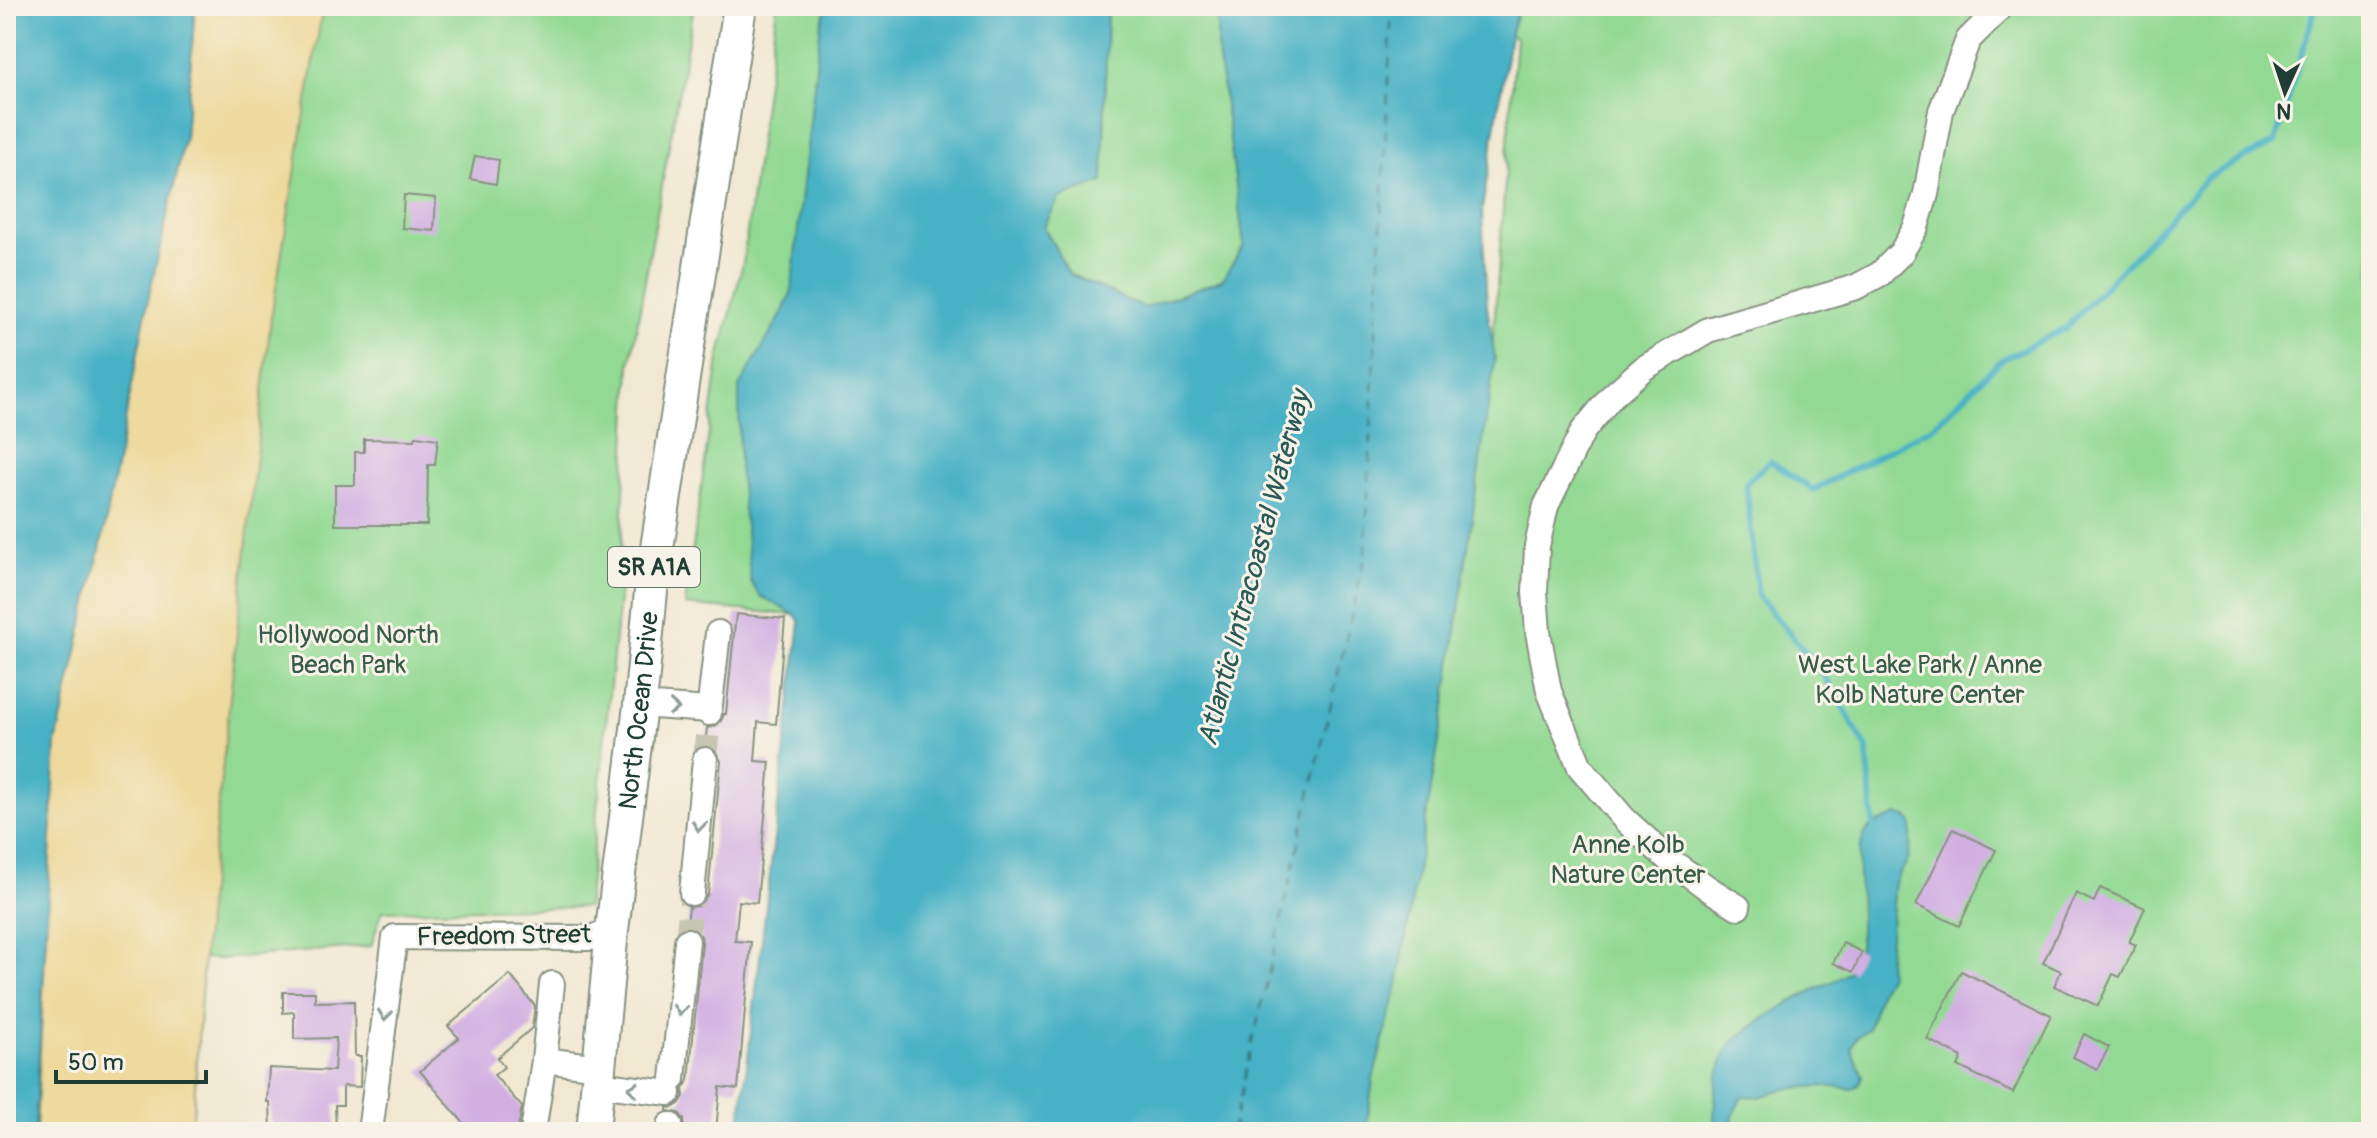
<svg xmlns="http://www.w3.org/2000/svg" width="2377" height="1138" viewBox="0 0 2377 1138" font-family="Pangolin,sans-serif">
	<rect width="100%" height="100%" fill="#f7f3e8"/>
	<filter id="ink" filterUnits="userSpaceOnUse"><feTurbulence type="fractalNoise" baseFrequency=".0125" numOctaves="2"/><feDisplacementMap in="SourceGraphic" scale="16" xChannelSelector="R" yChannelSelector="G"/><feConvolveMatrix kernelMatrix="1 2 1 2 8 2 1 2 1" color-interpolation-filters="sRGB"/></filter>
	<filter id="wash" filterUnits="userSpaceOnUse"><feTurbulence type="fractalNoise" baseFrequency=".006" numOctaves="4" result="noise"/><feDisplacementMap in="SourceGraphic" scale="32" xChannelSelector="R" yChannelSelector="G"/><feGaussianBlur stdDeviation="1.8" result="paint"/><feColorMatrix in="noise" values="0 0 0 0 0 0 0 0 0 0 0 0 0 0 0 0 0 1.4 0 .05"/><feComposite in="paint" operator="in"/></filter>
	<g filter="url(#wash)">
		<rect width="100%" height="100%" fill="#f1e8d1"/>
		<g fill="#92d993" stroke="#588b64" stroke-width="2">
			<path d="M 195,6 L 694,6 L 630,365 L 619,599 L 587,907 L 382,911 L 371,946 L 218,959 L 45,944 L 185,137 Z"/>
			<path d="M 777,6 L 828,6 L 821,23 L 791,293 L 782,314 L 759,595 L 795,615 L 685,605 L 719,359 L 743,263 Z"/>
			<path d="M 1107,6 L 1217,6 L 1217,44 L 1244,245 L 1222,280 L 1144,308 L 1069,274 L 1044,227 L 1059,198 L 1103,182 Z"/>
			<path d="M 1519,6 L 2371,6 L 2371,1132 L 1336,1132 L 1446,700 L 1488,405 L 1516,38 L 1510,35 Z"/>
		</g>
		<path fill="#eeda9e" stroke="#868c69" stroke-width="2" d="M 195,6 L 323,6 L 271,318 L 206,919 L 192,1132 L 36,1132 L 56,743 L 103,536 L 149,295 L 185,137 Z"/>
		<g fill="#47b1c5" stroke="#33777c" stroke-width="2">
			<path d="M 6,6 L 195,6 L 185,137 L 149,295 L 103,536 L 56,743 L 35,1132 L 6,1132 Z"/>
			<path d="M 828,6 L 1107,6 L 1103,182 L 1059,198 L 1044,227 L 1069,274 L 1144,308 L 1222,280 L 1244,245 L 1217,44 L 1217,6 L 1519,6 L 1510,35 L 1482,210 L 1487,306 L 1495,358 L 1446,700 L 1398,984 L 1373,1079 L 1366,1132 L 739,1132 L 800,622 L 795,615 L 759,595 L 751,582 L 739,466 L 739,387 L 782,314 L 791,293 L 821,23 Z"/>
			<path d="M 1897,815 L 1906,817 L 1912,823 C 1911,834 1912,847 1908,859 C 1905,868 1897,874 1895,884 L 1888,958 L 1889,975 L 1880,991 L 1868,1029 L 1857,1037 L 1851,1048 L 1863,1076 L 1860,1084 L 1852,1089 L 1823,1086 L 1783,1089 L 1760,1097 L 1744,1096 C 1734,1107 1732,1118 1731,1132 L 1714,1132 C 1714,1104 1714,1074 1728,1049 C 1738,1031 1799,997 1818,988 C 1830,982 1848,977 1854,965 C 1870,934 1847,851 1869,828 C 1875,822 1889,819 1897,815 Z"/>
		</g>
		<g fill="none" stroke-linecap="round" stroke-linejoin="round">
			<path stroke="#47b1c5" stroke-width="6" d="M 1874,830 L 1867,749 L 1822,672 L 1758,596 L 1746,483 L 1770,461 L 1813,490 L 1933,427 L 2001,360 L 2066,328 L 2208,177 L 2275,142 L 2316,6"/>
			<path stroke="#295a58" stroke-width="2" stroke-dasharray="10 8" stroke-linecap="butt" d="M 1232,1132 L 1365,557 L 1392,6"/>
		</g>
		<g id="blocks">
			<g fill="#d1afe2">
				<path d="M 475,156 L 499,160 L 496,184 L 470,179 Z"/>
				<path d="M 404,195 L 436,198 L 434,231 L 402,228 Z"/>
				<path d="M 416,436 L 438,439 L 435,465 L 428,465 L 427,525 L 335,525 L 335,485 L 355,485 L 355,452 L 364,452 L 364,439 L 415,440 Z"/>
				<path d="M 736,614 L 785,619 L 776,724 L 758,722 L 755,761 L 770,762 L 757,903 L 739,901 L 735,941 L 751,942 L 738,1089 L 720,1087 L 716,1132 L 684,1132 L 684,1119 L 679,1113 L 667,1111 L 667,1108 L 674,1107 L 680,1103 L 684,1096 L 683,1089 L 689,1080 L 702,943 L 701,936 L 696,929 L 687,926 L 689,907 L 699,906 L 708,894 L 721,761 L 714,748 L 705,745 L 707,728 L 716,726 L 721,721 L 724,714 L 726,714 Z"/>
				<path d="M 1953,829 L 1996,850 L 1959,926 L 1916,905 Z"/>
				<path d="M 2100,888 L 2145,908 L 2129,942 L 2136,945 L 2120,977 L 2113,974 L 2098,1006 L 2054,986 L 2061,971 L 2043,963 L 2076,893 L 2094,902 Z"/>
				<path d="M 1843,943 L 1862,952 L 1853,972 L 1833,963 Z"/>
				<path d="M 1961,971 L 2051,1015 L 2013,1093 L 1958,1066 L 1962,1057 L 1927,1039 Z"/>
				<path d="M 510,975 L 535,1006 L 532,1028 L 497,1058 L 504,1067 L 494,1075 L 522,1107 L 518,1128 L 514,1132 L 471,1132 L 420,1071 L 459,1038 L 448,1026 Z"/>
				<path d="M 283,992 L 315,992 L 315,1002 L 354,1001 L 355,1056 L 361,1056 L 360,1087 L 343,1086 L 343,1105 L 335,1105 L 336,1130 L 271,1132 L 270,1102 L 267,1102 L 269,1068 L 334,1071 L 336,1038 L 294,1039 L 294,1012 L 283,1013 Z"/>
				<path d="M 2084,1034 L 2109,1047 L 2097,1069 L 2073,1057 Z"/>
			</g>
		</g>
	</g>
	<g filter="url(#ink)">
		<use href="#blocks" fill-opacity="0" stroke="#889282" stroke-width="2"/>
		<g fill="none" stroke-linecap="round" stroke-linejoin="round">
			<g stroke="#c7c6b2" stroke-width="24" stroke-dasharray="24 12" stroke-linecap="butt">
				<path d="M 705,760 L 709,713"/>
				<path d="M 687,941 L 692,893"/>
			</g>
			<g stroke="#889282" stroke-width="28">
				<g id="minor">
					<path d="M 640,705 L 709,710"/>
					<path d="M 709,713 L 718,633"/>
					<path d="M 692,893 L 705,760"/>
					<path d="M 1738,907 L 1709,889 L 1667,858 L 1625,820 L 1580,767 L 1549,691 L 1538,632 L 1535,592 L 1537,546 L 1546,506 L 1583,431 L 1612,396 L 1644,368 L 1708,330 L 1856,287 L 1880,274 L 1901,253 L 1916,227 L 1926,194 L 1941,111 L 1968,40 L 2002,6"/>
					<path d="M 544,1060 L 552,984"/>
					<path d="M 673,1079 L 687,941"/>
					<path d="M 597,1084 L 669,1093"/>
					<path d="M 370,1132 L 395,937 L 591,938 L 612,930"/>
					<path d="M 533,1132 L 544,1060 L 599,1067"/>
					<path d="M 669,1132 L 670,1125"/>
				</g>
			</g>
			<g stroke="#889282" stroke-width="36">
				<g id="major">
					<path id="s1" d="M 593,1132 L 612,930 L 640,705 L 652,581 L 740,6"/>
				</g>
			</g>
			<use href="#minor" stroke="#fff" stroke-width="24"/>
			<use href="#major" stroke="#fff" stroke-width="32"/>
		</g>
		<defs><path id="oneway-chevron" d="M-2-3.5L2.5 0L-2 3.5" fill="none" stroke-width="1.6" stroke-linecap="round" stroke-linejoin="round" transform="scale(2)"/></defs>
		<g stroke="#8f9e9a">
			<use href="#oneway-chevron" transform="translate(674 708) rotate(4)"/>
			<use href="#oneway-chevron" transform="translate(699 826) rotate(96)"/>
			<use href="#oneway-chevron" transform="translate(680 1010) rotate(96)"/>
			<use href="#oneway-chevron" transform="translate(385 1015) rotate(97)"/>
			<use href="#oneway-chevron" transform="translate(633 1089) rotate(-173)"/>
		</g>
	</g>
	<g text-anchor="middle" stroke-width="6" stroke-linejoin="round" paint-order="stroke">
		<rect fill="#f7f3e8" stroke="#60746a" stroke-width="2" x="608" y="547" width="92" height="40" rx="6"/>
		<g font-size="24" font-weight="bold" fill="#1f3d34">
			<text x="654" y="575">SR A1A</text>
		</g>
		<g font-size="26" fill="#365c47" stroke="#f7f3e8">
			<text x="348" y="643">Hollywood North<tspan x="348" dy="30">Beach Park</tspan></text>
			<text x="1920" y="673">West Lake Park / Anne<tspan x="1920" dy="30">Kolb Nature Center</tspan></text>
			<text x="1628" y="853">Anne Kolb<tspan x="1628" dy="30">Nature Center</tspan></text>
		</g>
		<g font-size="26" fill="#1f3d34" stroke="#f7f3e8">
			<text dy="9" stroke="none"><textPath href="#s1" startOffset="424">North Ocean Drive</textPath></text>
			<text transform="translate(504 935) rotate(-1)" y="9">Freedom Street</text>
		</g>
		<g font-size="28" font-style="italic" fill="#295a58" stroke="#f7f3e8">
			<text transform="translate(1253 568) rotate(-75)" y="10">Atlantic Intracoastal Waterway</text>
		</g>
	</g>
	<rect width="2377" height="1138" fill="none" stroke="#f7f3e8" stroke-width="32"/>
	<g transform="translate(2285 92) rotate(183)" stroke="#f7f3e8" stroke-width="6" paint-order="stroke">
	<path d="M0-6L14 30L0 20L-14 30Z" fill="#1f3d34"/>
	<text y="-12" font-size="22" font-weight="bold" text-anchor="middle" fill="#1f3d34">N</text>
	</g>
	<path d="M56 1070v12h150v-12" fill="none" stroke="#1f3d34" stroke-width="4"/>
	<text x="68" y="1070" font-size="24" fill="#1f3d34" stroke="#f7f3e8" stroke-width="6" paint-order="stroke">50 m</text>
</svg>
